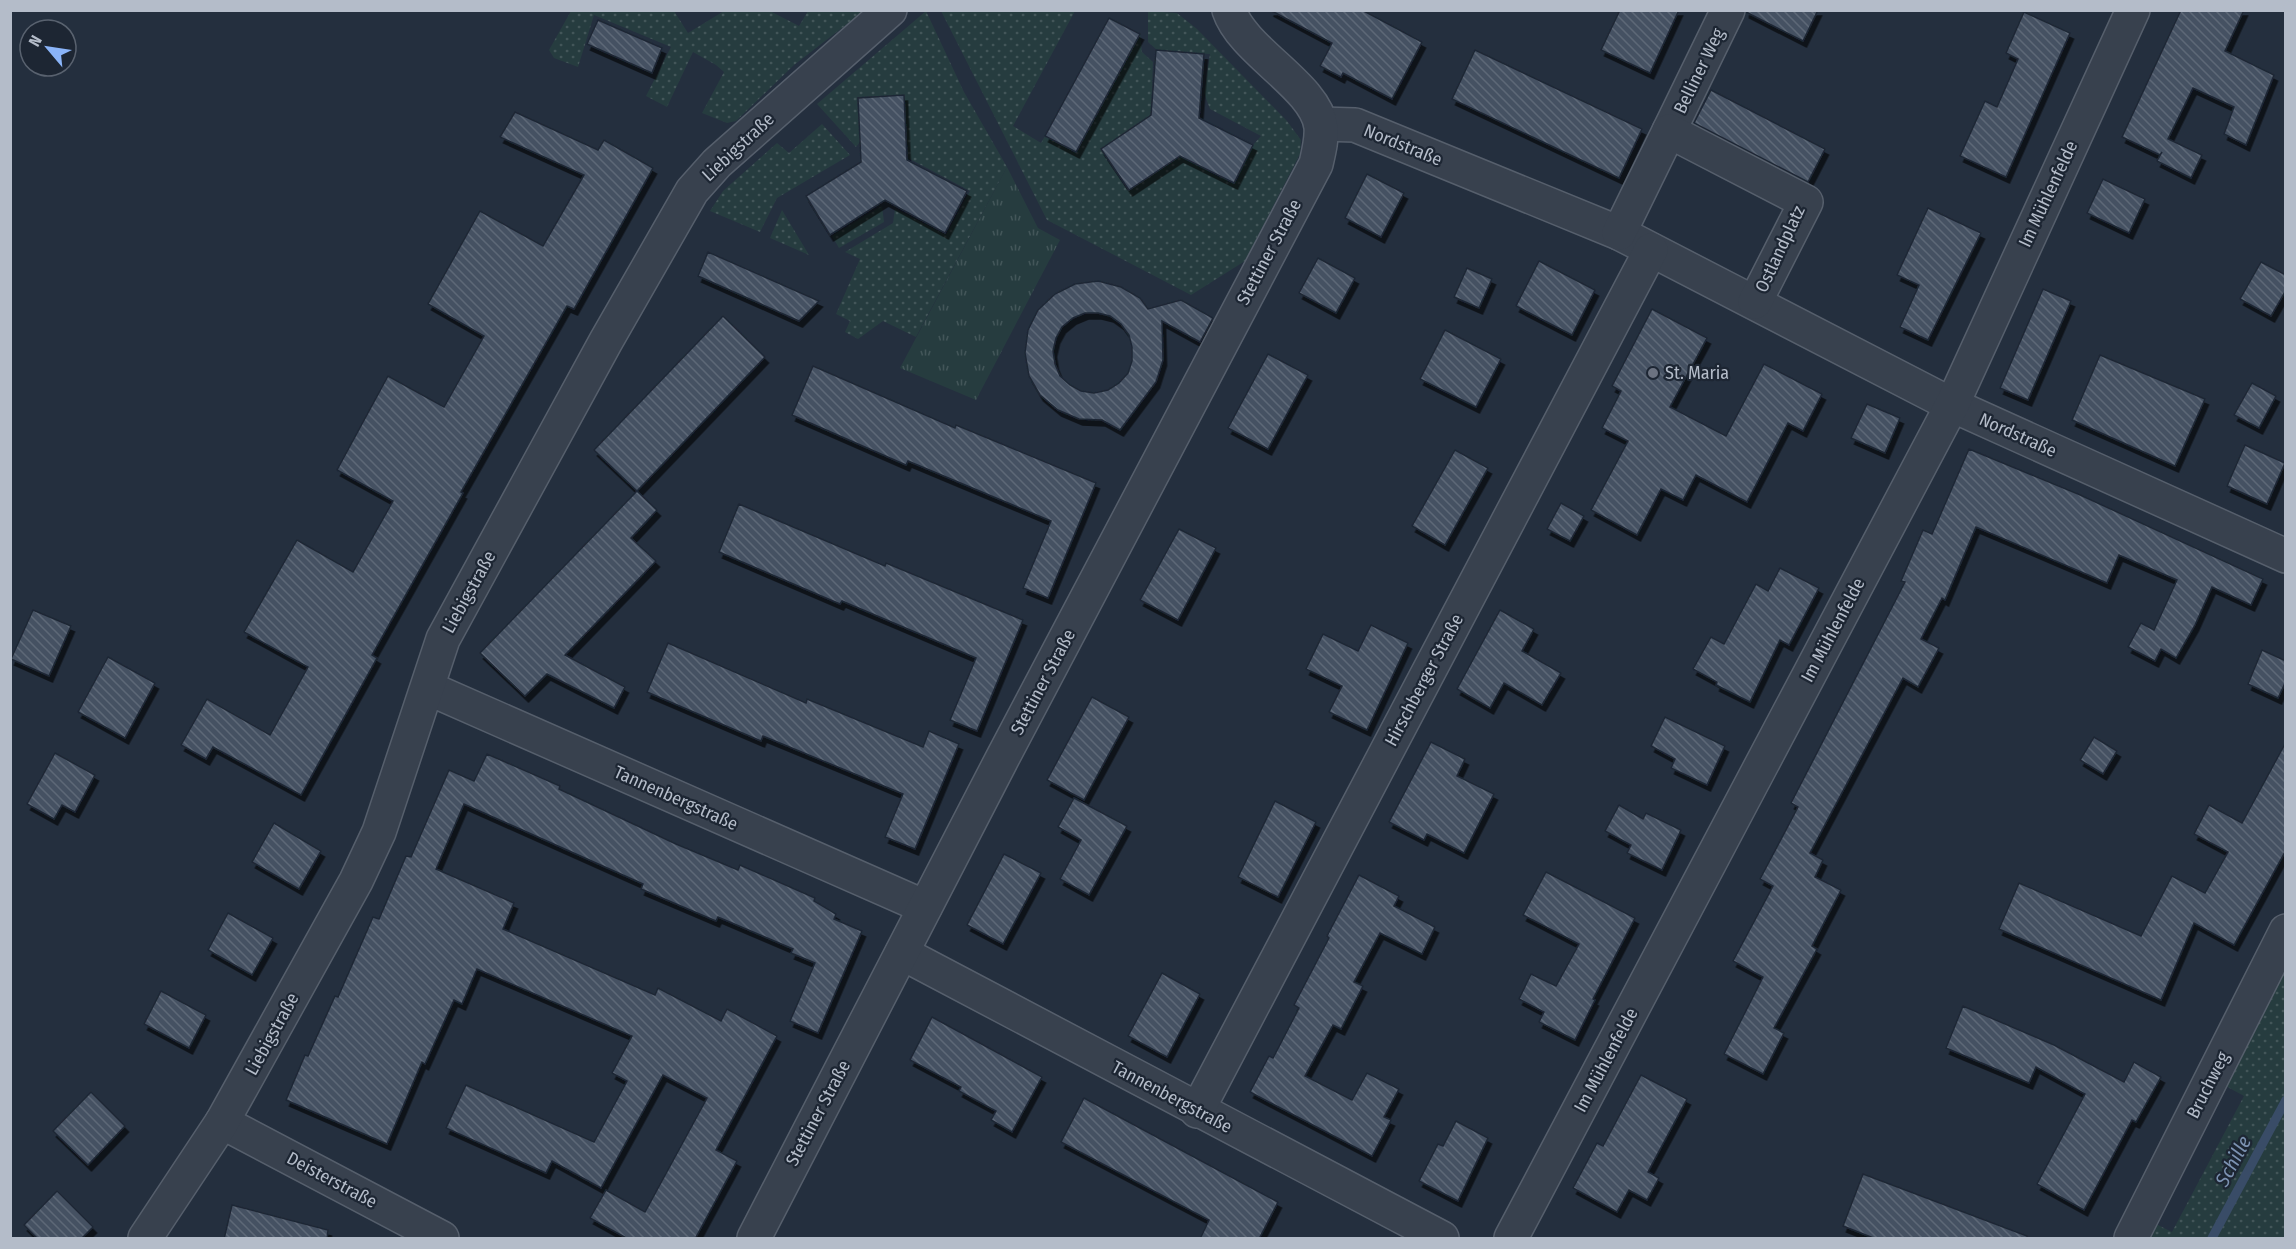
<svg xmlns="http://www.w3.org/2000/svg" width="2296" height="1249" viewBox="0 0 2296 1249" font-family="'Fira Sans Condensed',sans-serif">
	<defs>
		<pattern id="grass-dots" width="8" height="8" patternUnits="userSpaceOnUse" patternTransform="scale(1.5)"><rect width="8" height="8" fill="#263c3f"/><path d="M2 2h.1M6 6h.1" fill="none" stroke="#435659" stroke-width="1.8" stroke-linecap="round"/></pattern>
		<pattern id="park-tufts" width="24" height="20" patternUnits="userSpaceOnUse" patternTransform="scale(1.5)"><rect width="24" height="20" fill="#263c3f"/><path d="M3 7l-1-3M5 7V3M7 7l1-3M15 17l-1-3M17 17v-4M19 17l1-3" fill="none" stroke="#435659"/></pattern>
		<pattern id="building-back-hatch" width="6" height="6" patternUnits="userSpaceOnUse" patternTransform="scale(1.5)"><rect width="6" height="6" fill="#455162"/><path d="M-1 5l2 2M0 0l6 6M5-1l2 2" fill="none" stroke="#5d6877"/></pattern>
		<filter id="shadow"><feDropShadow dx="3.5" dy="6" stdDeviation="0" flood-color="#0009"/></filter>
	</defs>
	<rect width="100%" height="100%" fill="#242f3e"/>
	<g fill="url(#grass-dots)">
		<path d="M 571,11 L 674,11 L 688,33 L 724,11 L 770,11 L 799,26 L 808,11 L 864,11 L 794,65 L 736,121 L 727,123 L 702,113 L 724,72 L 716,65 L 693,52 L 667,107 L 646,96 L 671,47 L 594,15 L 578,67 L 554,58 L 549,50 Z"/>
		<path d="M 926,11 L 964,92 L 1007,167 L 916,337 L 883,321 L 858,339 L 845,332 L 850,321 L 836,314 L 860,259 L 845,252 L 893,223 L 895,209 L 946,235 L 970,191 L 908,158 L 904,95 L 857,97 L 860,142 L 856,147 L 817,104 Z"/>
		<path d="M 941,11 L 1075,11 L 1013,126 L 1041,143 L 1045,136 L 1075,152 L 1140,34 L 1142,52 L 1153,62 L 1151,115 L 1101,150 L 1127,190 L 1180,156 L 1234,183 L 1253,145 L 1261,136 L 1210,109 L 1204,93 L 1210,54 L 1157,50 L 1148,42 L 1148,11 L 1177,13 L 1197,29 L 1287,121 L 1301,140 L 1300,154 L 1245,261 L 1191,295 L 1047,220 Z"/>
		<path d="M 822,124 L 850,155 L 777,198 L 760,232 L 710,211 L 723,191 L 777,143 L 789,153 Z"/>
		<path d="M 882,206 L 884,222 L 839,248 L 832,236 Z"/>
		<path d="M 782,210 L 809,255 L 770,238 Z"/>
		<path d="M 2285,966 L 2285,1238 L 2141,1238 L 2150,1221 L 2172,1232 L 2244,1096 L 2222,1084 Z"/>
	</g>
	<path fill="url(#park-tufts)" d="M 1007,167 L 1038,228 L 1060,240 L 976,400 L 900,368 Z"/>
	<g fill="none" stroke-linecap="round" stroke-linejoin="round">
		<path stroke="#394c67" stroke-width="9" d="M 2212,1238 L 2286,1100"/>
	</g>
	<g fill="url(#building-back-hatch)" stroke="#1f2835" stroke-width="1.5" fill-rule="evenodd" filter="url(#shadow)">
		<path d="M 1270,10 L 1362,10 L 1422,42 L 1392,99 L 1343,73 L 1341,77 L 1320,66 L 1332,43 Z"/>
		<path d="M 1620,10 L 1679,10 L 1650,73 L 1601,50 Z"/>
		<path d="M 1746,10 L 1818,10 L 1803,41 L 1746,12 Z"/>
		<path d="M 2181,10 L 2244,10 L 2225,51 L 2274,75 L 2246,145 L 2224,134 L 2234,107 L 2193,88 L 2168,139 L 2202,155 L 2191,178 L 2157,161 L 2162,152 L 2160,155 L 2122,137 Z"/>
		<path d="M 2024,12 L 2070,33 L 2006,177 L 1960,156 L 1985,101 L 1997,107 L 2018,59 L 2006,53 Z"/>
		<path d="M 1109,18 L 1140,34 L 1076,152 L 1045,136 Z"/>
		<path d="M 598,20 L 662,48 L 652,73 L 587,44 Z"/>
		<path d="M 1156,50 L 1204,54 L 1199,118 L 1253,145 L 1234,183 L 1180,156 L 1129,190 L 1101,149 L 1151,115 Z"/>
		<path d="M 1475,50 L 1642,129 L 1619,178 L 1452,99 Z"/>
		<path d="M 1711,90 L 1825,149 L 1808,182 L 1694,123 Z"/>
		<path d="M 904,95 L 907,160 L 967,191 L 945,233 L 885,200 L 830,235 L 806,196 L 861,162 L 858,98 Z"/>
		<path d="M 515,112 L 598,150 L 604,140 L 653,168 L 574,309 L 567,306 L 461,492 L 463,493 L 372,655 L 377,658 L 301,795 L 213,747 L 206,759 L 181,745 L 207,699 L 270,735 L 308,667 L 244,632 L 297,540 L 353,572 L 393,501 L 337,470 L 388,376 L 444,407 L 484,336 L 428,304 L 480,211 L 543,246 L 584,175 L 500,137 Z"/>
		<path d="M 1367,174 L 1404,193 L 1381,237 L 1345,218 Z"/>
		<path d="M 2103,179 L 2145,199 L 2129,233 L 2087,213 Z"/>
		<path d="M 1928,208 L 1981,233 L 1928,340 L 1900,327 L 1919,285 L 1897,275 Z"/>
		<path d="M 708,252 L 819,301 L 799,321 L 698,276 Z"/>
		<path d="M 1318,258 L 1355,278 L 1336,313 L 1299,293 Z"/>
		<path d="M 1539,261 L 1595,290 L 1572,335 L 1516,306 Z"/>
		<path d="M 2261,262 L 2286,275 L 2286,290 L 2271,316 L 2240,299 Z"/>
		<path d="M 1467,268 L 1492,279 L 1479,308 L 1454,297 Z"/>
		<path d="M 1098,281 L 1121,287 L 1140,298 L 1148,309 L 1181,300 L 1213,318 L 1200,342 L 1162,321 L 1163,360 L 1156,382 L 1120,430 L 1102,420 L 1079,419 L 1058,410 L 1040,395 L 1029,376 L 1025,353 L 1028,330 L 1038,310 L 1055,294 L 1075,284 ZM 1085,313 L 1098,313 L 1110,316 L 1121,324 L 1129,335 L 1132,347 L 1132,361 L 1128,373 L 1119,383 L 1108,390 L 1094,393 L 1081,391 L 1070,385 L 1060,376 L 1055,364 L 1053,351 L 1056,338 L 1062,327 L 1073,318 Z"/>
		<path d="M 2043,289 L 2071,301 L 2028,400 L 2000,388 Z"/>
		<path d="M 1652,309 L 1707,338 L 1670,407 L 1726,436 L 1764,364 L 1822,394 L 1803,431 L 1788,423 L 1747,502 L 1696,475 L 1683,500 L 1661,489 L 1637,535 L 1591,510 L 1628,441 L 1602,428 L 1621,391 L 1612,386 Z"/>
		<path d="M 723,316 L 765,357 L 637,491 L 594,450 Z"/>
		<path d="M 1445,330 L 1501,359 L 1476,407 L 1420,379 Z"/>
		<path d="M 1268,354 L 1308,375 L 1268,449 L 1228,428 Z"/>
		<path d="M 2100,355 L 2205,399 L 2175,466 L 2072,420 Z"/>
		<path d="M 813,366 L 955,428 L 956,425 L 1096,483 L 1048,598 L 1023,588 L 1051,521 L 908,461 L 906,465 L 792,415 Z"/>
		<path d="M 2252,383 L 2276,396 L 2259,428 L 2234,415 Z"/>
		<path d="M 1867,404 L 1900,418 L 1885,453 L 1851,438 Z"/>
		<path d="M 2245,445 L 2285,463 L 2267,504 L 2227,486 Z"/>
		<path d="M 1969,449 L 2078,494 L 2263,579 L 2251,605 L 2212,587 L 2195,625 L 2176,658 L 2161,649 L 2155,661 L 2128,647 L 2141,623 L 2154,630 L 2177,580 L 2119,555 L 2107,583 L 1976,527 L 1945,600 L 1942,598 L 1921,639 L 1939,648 L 1918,687 L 1903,678 L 1810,853 L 1823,860 L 1815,877 L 1841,890 L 1812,946 L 1817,949 L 1774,1028 L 1784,1033 L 1763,1074 L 1724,1054 L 1763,977 L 1733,961 L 1773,886 L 1760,879 L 1798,807 L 1791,803 L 1905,582 L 1901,581 L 1923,530 L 1932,534 Z"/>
		<path d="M 1455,450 L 1488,468 L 1445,545 L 1412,526 Z"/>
		<path d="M 637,491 L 657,510 L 631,538 L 656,561 L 565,655 L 625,687 L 614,708 L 547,674 L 525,696 L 480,653 Z"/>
		<path d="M 1561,503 L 1584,516 L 1570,541 L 1547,529 Z"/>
		<path d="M 739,504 L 885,566 L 886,563 L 1023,620 L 977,731 L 950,720 L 976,658 L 842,601 L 840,604 L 719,552 Z"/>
		<path d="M 1179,529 L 1216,548 L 1178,620 L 1140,600 Z"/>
		<path d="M 1780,568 L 1819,588 L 1789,645 L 1780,640 L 1750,702 L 1716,685 L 1717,682 L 1693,669 L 1711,637 L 1724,644 L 1756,584 L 1768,591 Z"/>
		<path d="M 33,610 L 71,626 L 49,676 L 11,659 Z"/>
		<path d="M 1500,610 L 1534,629 L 1522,651 L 1561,673 L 1542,705 L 1504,683 L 1490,708 L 1457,689 Z"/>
		<path d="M 1371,625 L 1408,643 L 1367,730 L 1329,712 L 1342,686 L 1306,669 L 1323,634 L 1358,651 Z"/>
		<path d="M 668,643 L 806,703 L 807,699 L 923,747 L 929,731 L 959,744 L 915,849 L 885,837 L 903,794 L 763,736 L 761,741 L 647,692 Z"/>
		<path d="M 2262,650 L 2286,661 L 2286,681 L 2278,698 L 2248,684 Z"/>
		<path d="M 108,657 L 155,683 L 125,738 L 78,712 Z"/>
		<path d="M 1092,697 L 1129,717 L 1084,800 L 1047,780 Z"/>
		<path d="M 1665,717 L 1725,746 L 1707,785 L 1671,768 L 1675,759 L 1651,746 Z"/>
		<path d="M 2094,737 L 2117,751 L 2103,774 L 2080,760 Z"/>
		<path d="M 1431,742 L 1465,759 L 1457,776 L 1494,794 L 1464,853 L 1427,834 L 1424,840 L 1389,822 Z"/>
		<path d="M 2286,742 L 2286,850 L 2234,945 L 2194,923 L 2161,1000 L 1999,929 L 2019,883 L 2141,936 L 2172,876 L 2205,893 L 2228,852 L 2194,834 L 2209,805 L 2242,823 Z"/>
		<path d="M 55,753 L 95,775 L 75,812 L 62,805 L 54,819 L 27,804 Z"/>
		<path d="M 487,754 L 560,786 L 559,789 L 676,844 L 738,870 L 740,865 L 815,898 L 814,901 L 836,914 L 834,919 L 862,931 L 818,1033 L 790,1021 L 815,963 L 791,953 L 793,949 L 718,917 L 716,921 L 641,889 L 643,884 L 464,804 L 436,869 L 514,903 L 503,929 L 655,995 L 658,988 L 721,1021 L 727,1009 L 777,1036 L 716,1150 L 737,1161 L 695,1239 L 628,1239 L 590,1218 L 606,1190 L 645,1212 L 707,1098 L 663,1075 L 601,1188 L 552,1161 L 546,1173 L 446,1128 L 466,1085 L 594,1142 L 627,1081 L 612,1073 L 632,1036 L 477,969 L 462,1004 L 454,1000 L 425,1064 L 422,1062 L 387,1144 L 286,1100 L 305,1055 L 308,1056 L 335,996 L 338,997 L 373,917 L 379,919 L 406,856 L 411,857 L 449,770 L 474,781 Z"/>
		<path d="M 1074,798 L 1127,826 L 1089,895 L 1060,879 L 1081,840 L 1058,827 Z"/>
		<path d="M 1275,801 L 1316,822 L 1278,897 L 1238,877 Z"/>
		<path d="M 1619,805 L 1643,819 L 1646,813 L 1681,830 L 1662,870 L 1627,853 L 1631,845 L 1605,831 Z"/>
		<path d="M 274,823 L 321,851 L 299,889 L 252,862 Z"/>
		<path d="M 1004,854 L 1041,873 L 1003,944 L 967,925 Z"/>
		<path d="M 1546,872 L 1635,918 L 1593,999 L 1595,1000 L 1575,1040 L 1539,1022 L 1544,1012 L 1519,999 L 1531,974 L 1556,986 L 1579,944 L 1523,915 Z"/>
		<path d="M 1359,875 L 1399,896 L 1394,906 L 1435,927 L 1422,954 L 1380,933 L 1354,982 L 1363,986 L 1341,1029 L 1333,1025 L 1305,1076 L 1352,1100 L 1367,1073 L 1399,1089 L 1384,1117 L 1391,1120 L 1372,1156 L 1250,1092 L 1269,1056 L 1273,1058 L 1299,1008 L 1294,1005 L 1329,938 L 1327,936 Z"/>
		<path d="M 228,913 L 273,938 L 252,975 L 208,950 Z"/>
		<path d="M 1162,973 L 1200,994 L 1167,1057 L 1128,1036 Z"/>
		<path d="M 161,991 L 206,1015 L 189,1048 L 144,1024 Z"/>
		<path d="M 1963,1006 L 2054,1045 L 2124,1082 L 2134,1062 L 2161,1077 L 2136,1122 L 2132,1120 L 2084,1210 L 2037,1184 L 2085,1094 L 2036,1067 L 2029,1083 L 1946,1048 Z"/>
		<path d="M 932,1017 L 1042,1077 L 1012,1132 L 991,1120 L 996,1111 L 959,1091 L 961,1087 L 910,1060 Z"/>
		<path d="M 1641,1075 L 1687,1099 L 1648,1172 L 1659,1178 L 1647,1200 L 1629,1190 L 1617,1212 L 1573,1188 L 1597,1143 L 1603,1146 Z"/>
		<path d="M 91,1092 L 125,1126 L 88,1165 L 53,1131 Z"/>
		<path d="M 1084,1098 L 1278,1202 L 1259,1239 L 1200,1239 L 1209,1220 L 1061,1142 Z"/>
		<path d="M 1456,1121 L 1488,1138 L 1458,1201 L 1419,1181 L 1438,1144 L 1443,1146 Z"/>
		<path d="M 1863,1174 L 2027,1236 L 2027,1239 L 1876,1239 L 1843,1226 Z"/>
		<path d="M 57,1191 L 93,1227 L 81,1239 L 38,1239 L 24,1225 Z"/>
		<path d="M 232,1205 L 328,1230 L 327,1239 L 224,1239 Z"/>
	</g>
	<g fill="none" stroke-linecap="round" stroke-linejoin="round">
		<g stroke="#565f6c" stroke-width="36">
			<g id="minor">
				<path d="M 1321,124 L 1355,125 L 1619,233 L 1952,405 L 2286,556"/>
				<path d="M 1669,131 L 1728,10"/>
				<path d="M 1619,233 L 1669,131 L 1806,202 L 1755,302"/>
				<path d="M 428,688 L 925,907"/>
				<path d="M 902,953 L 1442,1238"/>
				<path d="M 1197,1111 L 1651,250"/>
				<path d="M 222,1122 L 442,1238"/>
				<path d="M 145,1238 L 222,1122 L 356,881 L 379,832 L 443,639 L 606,341 L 692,191 L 717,163 L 890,10"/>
				<path d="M 754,1238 L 1003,757 L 1316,164 C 1319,151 1322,139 1321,127 C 1316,86 1243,52 1229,10"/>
				<path d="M 1511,1238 L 1952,405 L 2133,10"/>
				<path d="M 2131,1238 L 2286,931"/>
			</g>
		</g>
		<use href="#minor" stroke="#38414e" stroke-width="33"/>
	</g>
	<circle fill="#6b7280" stroke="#1d2633" stroke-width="2" cx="1653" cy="373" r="6"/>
	<g text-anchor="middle" stroke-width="4.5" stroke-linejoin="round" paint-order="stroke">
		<g font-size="18" fill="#b4bcc9" stroke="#1d2633">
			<text transform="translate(1699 71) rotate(-64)" y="6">Belliner Weg</text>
			<text transform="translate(1403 145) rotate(22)" y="6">Nordstraße</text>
			<text transform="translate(738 147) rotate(-43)" y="6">Liebigstraße</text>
			<text transform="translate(2048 194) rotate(-65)" y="6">Im Mühlenfelde</text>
			<text transform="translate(1780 249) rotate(-65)" y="6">Ostlandplatz</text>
			<text transform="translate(1269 252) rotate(-62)" y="6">Stettiner Straße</text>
			<text transform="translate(2018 435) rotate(24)" y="6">Nordstraße</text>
			<text transform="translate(469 592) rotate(-61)" y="6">Liebigstraße</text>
			<text transform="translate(1833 630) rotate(-62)" y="6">Im Mühlenfelde</text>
			<text transform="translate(1424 680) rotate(-62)" y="6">Hirschberger Straße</text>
			<text transform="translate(1043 682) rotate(-62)" y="6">Stettiner Straße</text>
			<text transform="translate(676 798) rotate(24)" y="6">Tannenbergstraße</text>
			<text transform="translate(272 1034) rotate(-61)" y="6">Liebigstraße</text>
			<text transform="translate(1606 1060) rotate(-62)" y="6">Im Mühlenfelde</text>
			<text transform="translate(2208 1085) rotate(-63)" y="6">Bruchweg</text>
			<text transform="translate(1172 1097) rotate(28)" y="6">Tannenbergstraße</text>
			<text transform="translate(818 1113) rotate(-62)" y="6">Stettiner Straße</text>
			<text transform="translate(332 1180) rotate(28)" y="6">Deisterstraße</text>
		</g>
		<g font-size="18" fill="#b4bcc9" stroke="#1d2633" text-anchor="start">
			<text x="1665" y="379">St. Maria</text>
		</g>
		<g font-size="20" font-style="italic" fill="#7c92b1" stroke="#1d2633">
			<text transform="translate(2233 1161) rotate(-62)" y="7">Schille</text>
		</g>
	</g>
	<rect width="2296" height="1249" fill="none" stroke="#b4bcc9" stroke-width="24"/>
	<g transform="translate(48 48) rotate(299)"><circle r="28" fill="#1d2633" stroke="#59626f" stroke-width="1.5"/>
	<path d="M0-4.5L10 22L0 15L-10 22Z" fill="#8ab4f8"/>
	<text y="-9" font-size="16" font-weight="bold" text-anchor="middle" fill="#b4bcc9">N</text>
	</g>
</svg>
